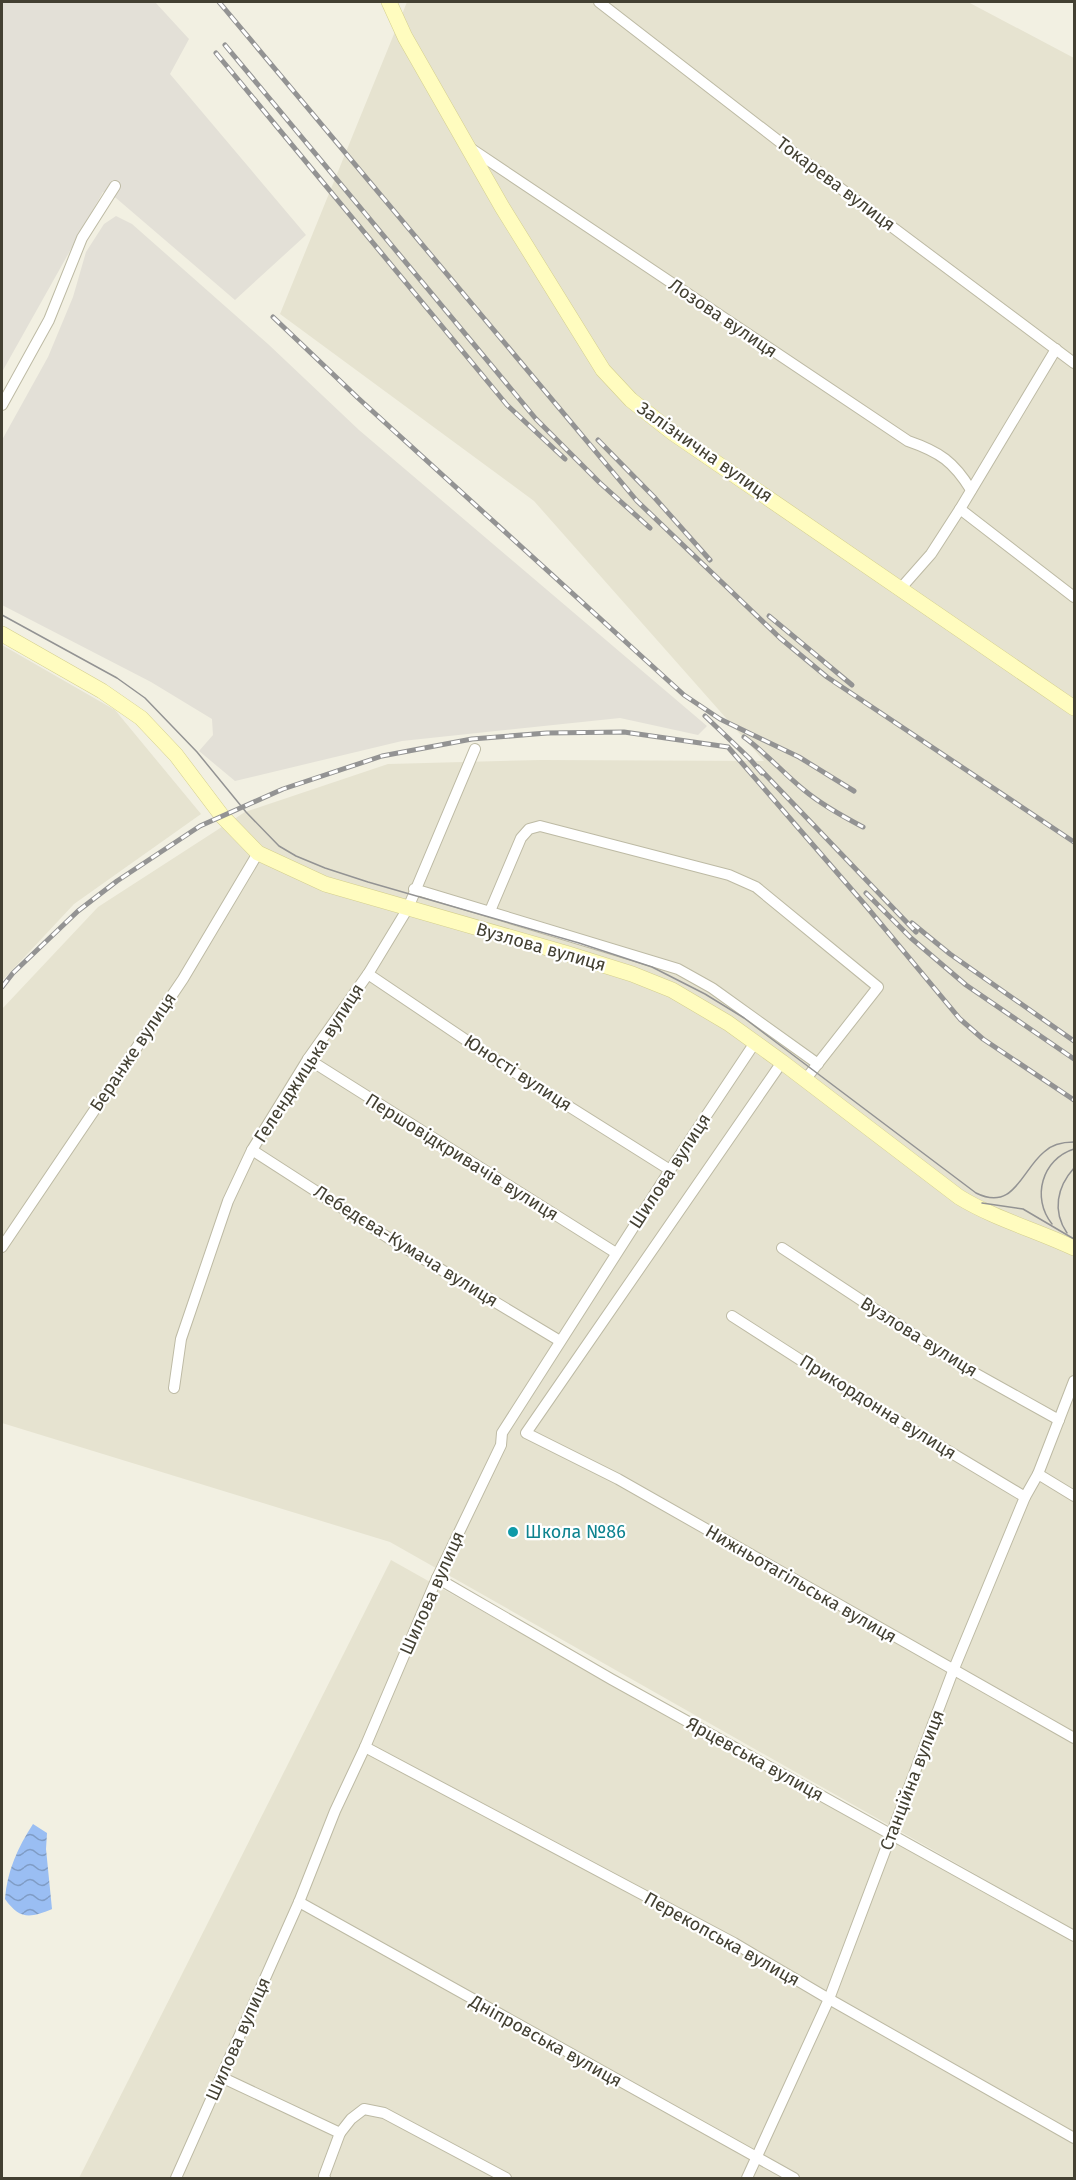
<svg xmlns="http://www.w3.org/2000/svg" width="1076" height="2180" viewBox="0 0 1076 2180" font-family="'Fira Sans',sans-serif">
	<defs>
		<pattern id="water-waves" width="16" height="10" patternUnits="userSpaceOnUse" patternTransform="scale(1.5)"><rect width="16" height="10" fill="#9abef3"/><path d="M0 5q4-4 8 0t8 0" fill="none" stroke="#7f9cc5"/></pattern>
	</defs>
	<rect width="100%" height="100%" fill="#f2f0e2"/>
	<g fill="#e6e3d0">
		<path d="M 407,2 L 968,2 L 1074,58 L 1074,1930 L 390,1542 L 2,1423 L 2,1009 L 98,907 L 245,812 L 388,764 L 541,760 L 764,761 L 534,501 L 280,314 Z"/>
		<path d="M 2,645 L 115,710 L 201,814 L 74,904 L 2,981 Z"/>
		<path d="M 391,1560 L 1074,1943 L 1074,2178 L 79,2178 Z"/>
	</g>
	<g fill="#e3e0d7">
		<path d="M 2,2 L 155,2 L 189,39 L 170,74 L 306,235 L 235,300 L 116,198 L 103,192 L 2,372 Z"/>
		<path d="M 116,216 L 132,224 L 268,344 L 359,430 L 707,726 L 698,735 L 620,718 L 402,741 L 235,781 L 199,751 L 213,735 L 212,719 L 151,682 L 2,605 L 2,440 L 48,357 L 73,297 L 86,252 L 104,224 Z"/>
	</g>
	<path fill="url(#water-waves)" d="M 33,1824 L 47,1833 L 46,1849 L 52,1909 C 30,1918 20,1920 5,1899 C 7,1871 18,1847 33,1824 Z"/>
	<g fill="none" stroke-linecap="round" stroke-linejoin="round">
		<g stroke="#bdbaa4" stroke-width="12">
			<g id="street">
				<path d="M 599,2 L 816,170 L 1074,363"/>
				<path d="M 470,148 L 908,441 C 940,452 954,462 971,490"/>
				<path d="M 2,405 L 49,320 L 82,238 L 115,186"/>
				<path d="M 960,509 L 1074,597"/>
				<path d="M 901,588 L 931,554 L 960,509 L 1056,349"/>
				<path d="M 414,889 L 678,969 L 712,988 L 818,1064"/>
				<path d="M 490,911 L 521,838 L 529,829 L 540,826 L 729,875 L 756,887 L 878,987 L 805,1080"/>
				<path d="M 368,974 L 500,1063 L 670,1170"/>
				<path d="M 308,1059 L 616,1253"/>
				<path d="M 782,1062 L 526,1433 L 618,1479 L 1074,1738"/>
				<path d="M 252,1150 L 387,1237 L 560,1341"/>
				<path d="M 2,1247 L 183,979 L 258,853"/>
				<path d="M 782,1248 L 955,1362 L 1059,1420"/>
				<path d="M 732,1316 L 855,1395 L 1025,1497"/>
				<path d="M 174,1388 L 181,1339 L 228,1201 L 252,1150 L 308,1059 L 368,974 L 408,908 L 475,749"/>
				<path d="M 1038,1474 L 1074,1496"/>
				<path d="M 437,1578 L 611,1679 L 1074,1936"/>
				<path d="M 365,1747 L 734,1943 L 829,1999 L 1074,2138"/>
				<path d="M 299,1902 L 794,2178"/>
				<path d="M 221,2077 L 340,2133 L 351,2119 L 364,2109 L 384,2113 L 506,2178"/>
				<path d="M 176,2178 L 299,1902 L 335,1811 L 365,1747 L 437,1578 L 501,1445 L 502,1433 L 670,1170 L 754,1044"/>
				<path d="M 325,2178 L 324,2176 L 340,2133"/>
				<path d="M 747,2178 L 829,1999 L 953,1671 L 1025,1497 L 1038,1474 L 1074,1381"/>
			</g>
		</g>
		<g stroke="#d4cf8f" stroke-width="16">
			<g id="secondary">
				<path d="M 389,2 L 405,37 L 502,207 L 603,370 L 631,400 L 673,433 L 1074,708"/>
				<path d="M 2,634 L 102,691 L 141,718 L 176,755 L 222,816 L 258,853 L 325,884 L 565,953 L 632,974 L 672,990 L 728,1023 L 782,1062 L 959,1197 C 995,1219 1036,1230 1074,1248"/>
			</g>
		</g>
		<use href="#street" stroke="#fff" stroke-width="10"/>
		<use href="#secondary" stroke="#fffcbf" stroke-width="15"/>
		<g stroke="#939393" stroke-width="1.5">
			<path d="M 2,615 L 117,678 L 145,698 L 197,752 L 246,812 L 279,846 L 296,856 L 325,868 L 368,882 L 579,943 L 652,967 L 705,994 L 744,1018 L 976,1193 C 1014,1212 1021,1171 1044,1152 C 1052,1144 1064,1142 1074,1142"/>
			<path d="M 982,1203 L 1023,1209 L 1074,1239"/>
			<path d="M 1052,1224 C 1031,1198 1042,1159 1074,1149"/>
			<path d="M 1067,1233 C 1052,1211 1057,1187 1074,1168"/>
		</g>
		<g stroke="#939393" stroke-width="5">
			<g id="rail">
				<path d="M 219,2 L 637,501 L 780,638 L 827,677 L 1074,842"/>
				<path d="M 225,45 L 536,419 L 600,483 L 650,528"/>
				<path d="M 216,53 L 507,405 L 565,459"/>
				<path d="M 273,317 L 358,398 L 684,695 L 720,719 L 799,757 L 854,791"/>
				<path d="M 598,440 L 654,497 L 710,560"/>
				<path d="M 769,616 L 852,685"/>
				<path d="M 705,716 L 749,758 L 762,773"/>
				<path d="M 744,737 C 766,753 783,773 804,790 C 822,805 842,816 863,827"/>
				<path d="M 758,767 L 916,932"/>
				<path d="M 866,893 L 911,938 L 966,985 L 1074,1059"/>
				<path d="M 912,923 L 950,954 L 1074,1041"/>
				<path d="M 2,987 L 13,973 L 78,911 L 117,881 L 200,826 L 283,789 L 382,756 L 472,739 L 547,733 L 624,732 L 728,747 L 866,906 L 960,1019 L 983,1039 L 1074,1100"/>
			</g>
		</g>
		<use href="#rail" stroke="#fff" stroke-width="3" stroke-dasharray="9" stroke-linecap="butt"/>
	</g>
	<circle fill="#0f9aa8" stroke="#fff" stroke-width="2" cx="513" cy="1532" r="6"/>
	<g text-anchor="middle" stroke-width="4.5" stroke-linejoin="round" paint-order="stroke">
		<g font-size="18" fill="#434032" stroke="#fff">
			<text transform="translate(836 184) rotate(37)" y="6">Токарева вулиця</text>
			<text transform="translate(723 318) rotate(34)" y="6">Лозова вулиця</text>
			<text transform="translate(705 452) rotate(35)" y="6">Залізнична вулиця</text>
			<text transform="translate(541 947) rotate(16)" y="6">Вузлова вулиця</text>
			<text transform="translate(133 1052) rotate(-56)" y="6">Беранже вулиця</text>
			<text transform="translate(309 1063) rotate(-57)" y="6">Геленджицька вулиця</text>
			<text transform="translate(518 1073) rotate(33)" y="6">Юності вулиця</text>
			<text transform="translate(462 1157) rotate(32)" y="6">Першовідкривачів вулиця</text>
			<text transform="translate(670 1171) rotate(-57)" y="6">Шилова вулиця</text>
			<text transform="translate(406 1246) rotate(32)" y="6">Лебедєва-Кумача вулиця</text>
			<text transform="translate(919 1337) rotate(32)" y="6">Вузлова вулиця</text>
			<text transform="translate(878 1407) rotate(32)" y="6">Прикордонна вулиця</text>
			<text transform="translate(801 1584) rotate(30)" y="6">Нижньотагільська вулиця</text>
			<text transform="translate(432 1593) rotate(-66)" y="6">Шилова вулиця</text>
			<text transform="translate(755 1759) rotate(29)" y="6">Ярцевська вулиця</text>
			<text transform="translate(912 1780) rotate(-69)" y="6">Станційна вулиця</text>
			<text transform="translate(722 1939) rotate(29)" y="6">Перекопська вулиця</text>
			<text transform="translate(238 2039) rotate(-66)" y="6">Шилова вулиця</text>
			<text transform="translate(546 2041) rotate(29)" y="6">Дніпровська вулиця</text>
		</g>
		<g font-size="18" fill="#0d838f" stroke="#fff" text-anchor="start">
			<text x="525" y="1538">Школа №86</text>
		</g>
	</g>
	<rect width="1076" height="2180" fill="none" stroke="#434032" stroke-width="6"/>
</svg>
